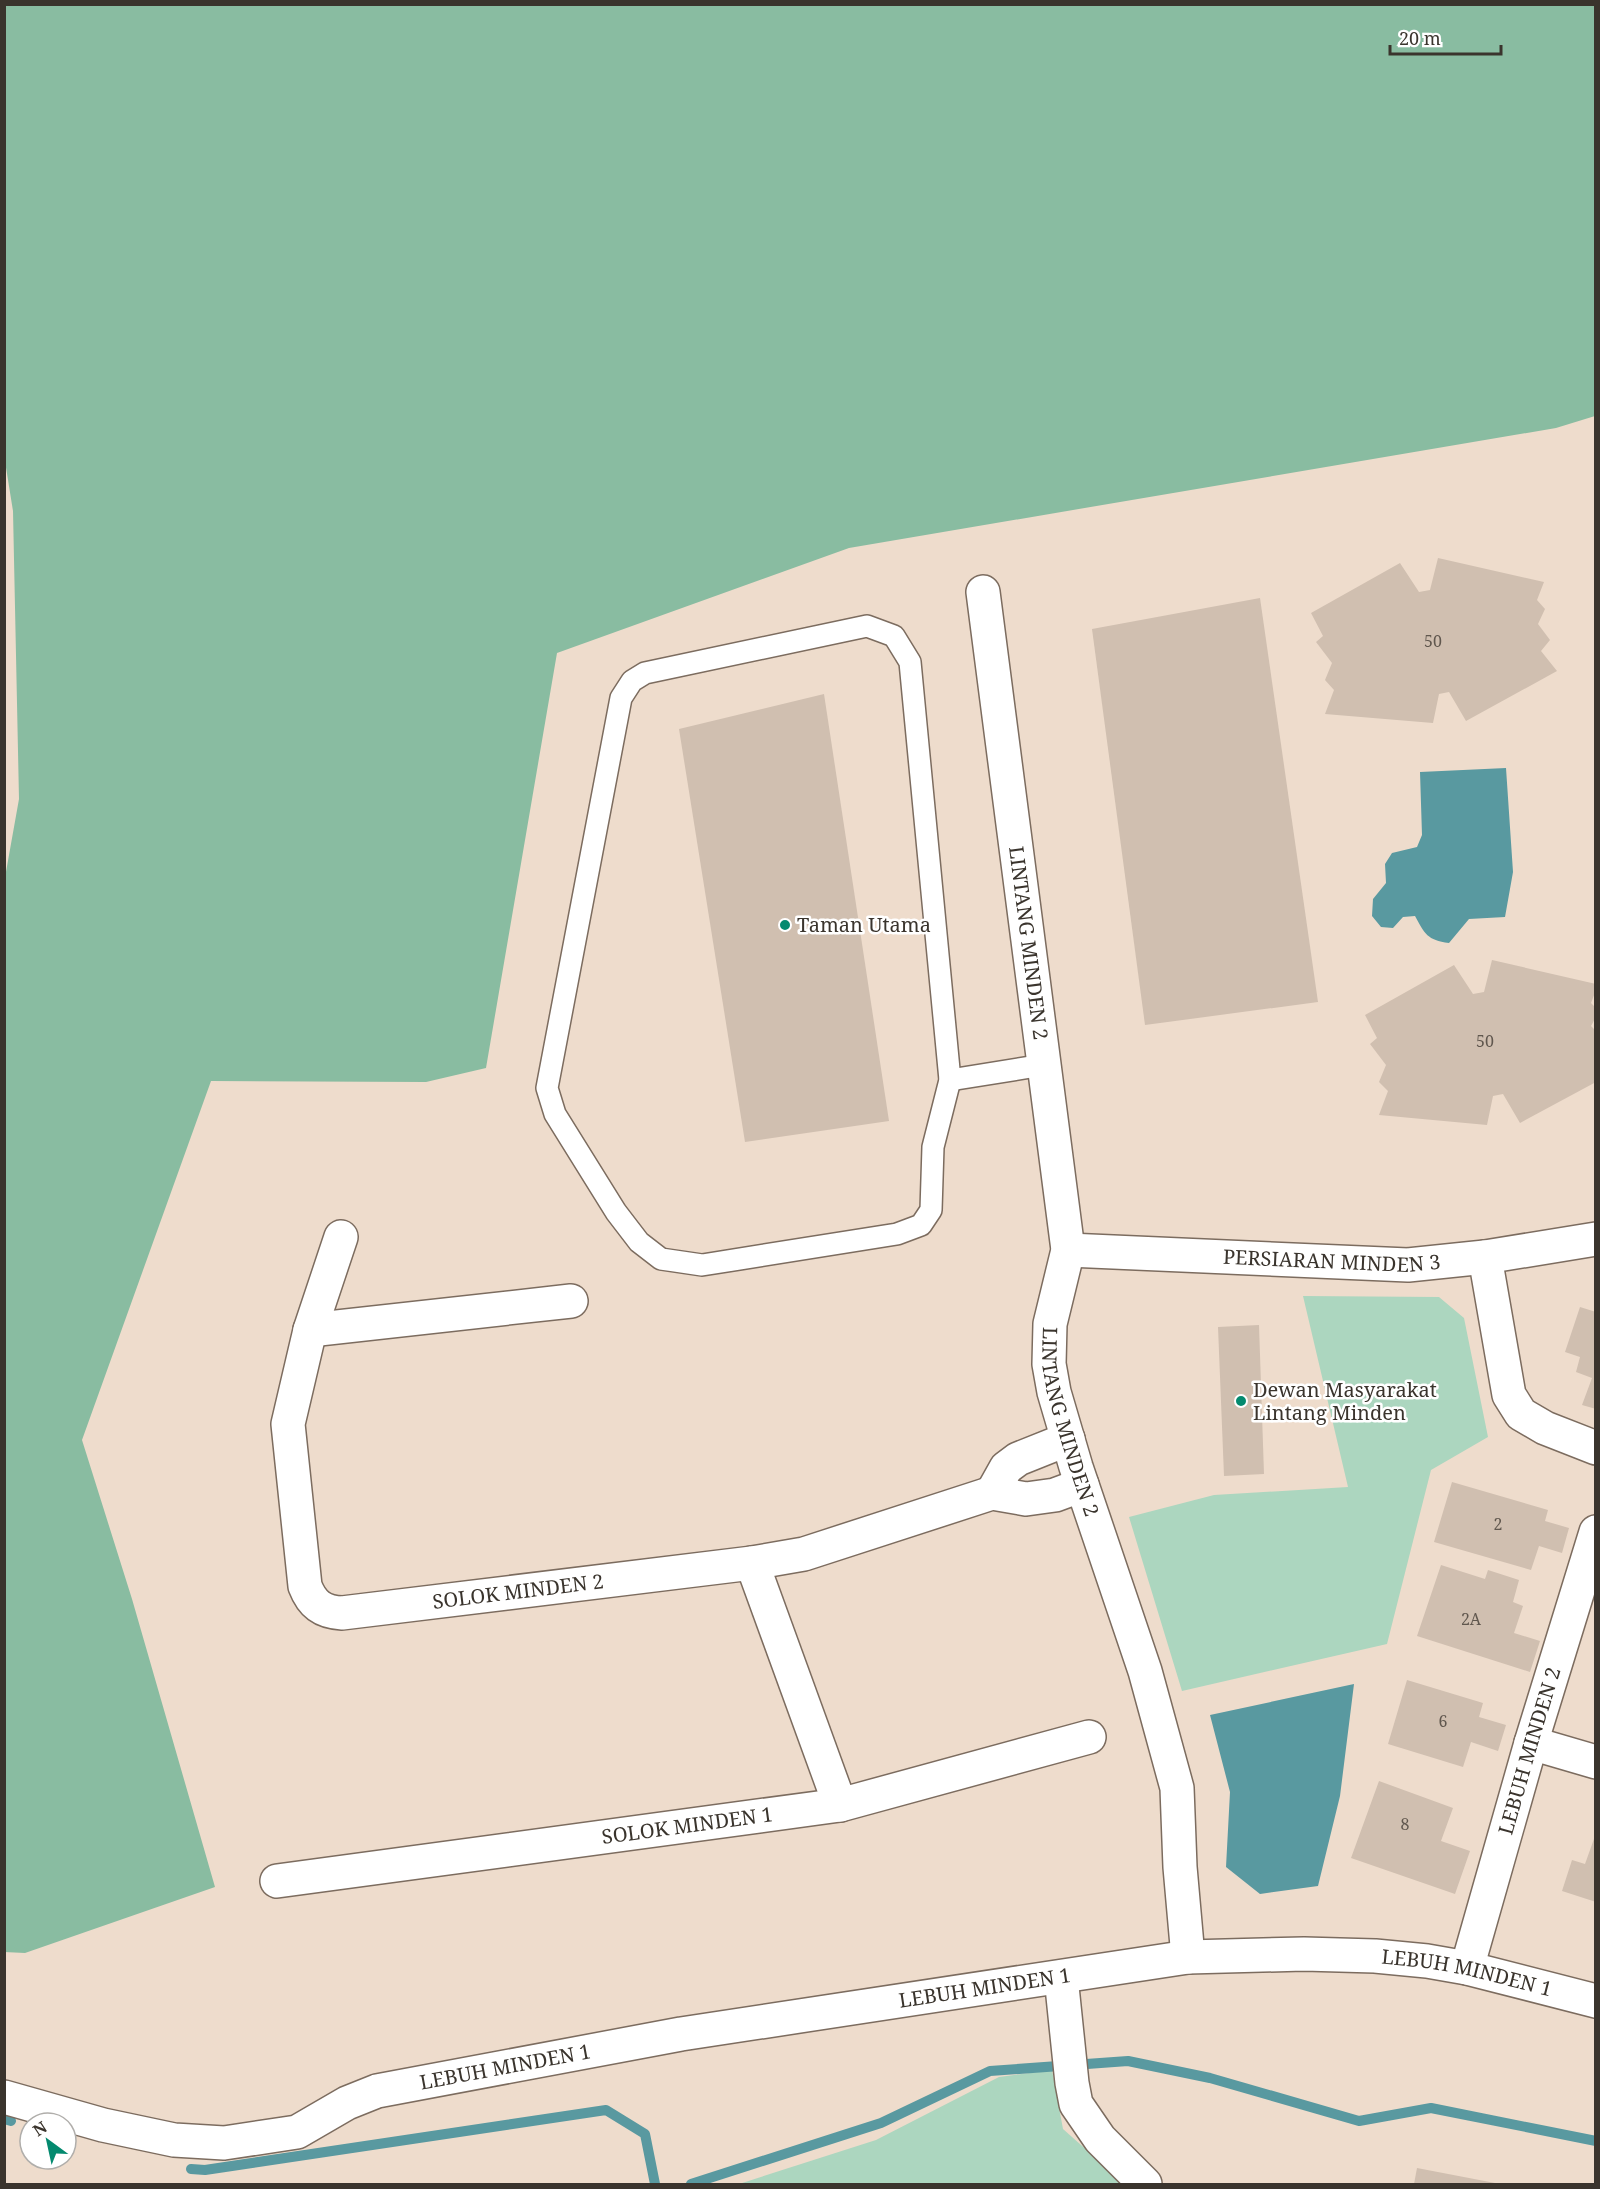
<svg xmlns="http://www.w3.org/2000/svg" width="1600" height="2189" viewBox="0 0 1600 2189" font-family="'Noto Serif',serif">
	<rect width="100%" height="100%" fill="#eedccc"/>
	<g fill="#acd6bf">
		<path d="M 1303,1296 L 1439,1297 L 1464,1318 L 1488,1437 L 1431,1470 L 1387,1644 L 1182,1691 L 1129,1517 L 1214,1495 L 1348,1487 Z"/>
		<path d="M 1052,2070 L 1063,2129 L 1125,2184 L 739,2184 L 876,2140 L 999,2077 Z"/>
	</g>
	<path fill="#89bca1" d="M 5,4 L 1596,5 L 1595,416 L 1556,428 L 849,548 L 557,653 L 486,1068 L 426,1082 L 211,1081 L 82,1440 L 132,1599 L 215,1887 L 25,1953 L 4,1952 L 4,883 L 19,799 L 13,511 L 4,455 Z"/>
	<g fill="#5999a0">
		<path d="M 1506,768 L 1513,872 L 1505,917 L 1469,919 L 1449,943 C 1427,940 1425,934 1415,916 L 1403,917 L 1393,928 L 1381,927 L 1372,916 L 1373,899 L 1386,883 L 1385,864 L 1392,853 L 1417,847 L 1422,835 L 1420,772 Z"/>
		<path d="M 1354,1684 L 1340,1796 L 1318,1886 L 1260,1894 L 1226,1867 L 1230,1792 L 1210,1715 Z"/>
	</g>
	<g fill="none" stroke-linecap="round" stroke-linejoin="round">
		<g stroke="#5999a0" stroke-width="10">
			<path d="M 4,2119 L 11,2121"/>
			<path d="M 191,2169 L 205,2170 L 606,2110 L 645,2134 L 655,2184"/>
			<path d="M 691,2184 L 881,2123 L 990,2071 L 1128,2061 L 1210,2078 L 1359,2121 L 1431,2108 L 1596,2141"/>
		</g>
	</g>
	<g fill="#d0bfb0">
		<path d="M 1438,558 L 1544,582 L 1537,600 L 1545,609 L 1538,624 L 1550,640 L 1541,651 L 1557,671 L 1466,721 L 1449,692 L 1439,694 L 1433,723 L 1325,714 L 1334,690 L 1325,680 L 1332,663 L 1316,642 L 1323,636 L 1311,613 L 1400,563 L 1419,592 L 1430,590 Z"/>
		<path d="M 1260,598 L 1318,1002 L 1145,1025 L 1092,629 Z"/>
		<path d="M 824,694 L 889,1121 L 745,1142 L 679,729 Z"/>
		<path d="M 1492,960 L 1596,984 L 1596,990 L 1591,1003 L 1596,1008 L 1596,1017 L 1591,1026 L 1596,1031 L 1596,1082 L 1520,1123 L 1503,1094 L 1493,1096 L 1487,1125 L 1379,1115 L 1388,1091 L 1379,1082 L 1386,1065 L 1370,1044 L 1377,1038 L 1365,1015 L 1454,965 L 1473,994 L 1484,992 Z"/>
		<path d="M 1580,1307 L 1596,1312 L 1596,1409 L 1582,1405 L 1592,1378 L 1576,1372 L 1580,1357 L 1565,1352 Z"/>
		<path d="M 1259,1325 L 1264,1474 L 1224,1476 L 1218,1327 Z"/>
		<path d="M 1452,1482 L 1548,1510 L 1545,1521 L 1569,1528 L 1562,1553 L 1539,1546 L 1531,1570 L 1434,1542 Z"/>
		<path d="M 1441,1565 L 1485,1579 L 1488,1570 L 1519,1580 L 1513,1602 L 1523,1606 L 1514,1633 L 1540,1641 L 1530,1672 L 1417,1636 Z"/>
		<path d="M 1407,1680 L 1483,1703 L 1479,1717 L 1506,1725 L 1498,1751 L 1471,1742 L 1463,1767 L 1388,1744 Z"/>
		<path d="M 1379,1781 L 1453,1808 L 1441,1841 L 1470,1851 L 1455,1894 L 1351,1858 Z"/>
		<path d="M 1595,1836 L 1596,1836 L 1596,1902 L 1562,1891 L 1572,1860 L 1585,1864 Z"/>
		<path d="M 1417,2168 L 1495,2183 L 1495,2184 L 1414,2184 Z"/>
	</g>
	<g fill="none" stroke-linecap="round" stroke-linejoin="round">
		<g stroke="#7c6c5f" stroke-width="24">
			<g id="service">
				<path d="M 867,626 L 894,636 L 910,662 L 950,1080 L 933,1147 L 931,1210 L 921,1225 L 897,1234 L 702,1265 L 661,1259 L 639,1242 L 616,1212 L 555,1114 L 547,1088 L 621,698 L 632,681 L 645,673 Z"/>
				<path d="M 950,1080 L 1043,1065"/>
			</g>
		</g>
		<g stroke="#7c6c5f" stroke-width="36">
			<g id="minor">
				<path id="s1" d="M 983,592 L 1068,1250 L 1050,1324 L 1049,1364 L 1054,1392 L 1076,1467 L 1145,1671 L 1177,1788 L 1180,1867 L 1188,1957"/>
				<path id="s2" d="M 341,1237 L 310,1330 L 288,1424 L 305,1586 C 312,1604 322,1612 342,1613 L 752,1563 L 804,1554 L 992,1493 L 1026,1499 L 1055,1495 L 1082,1485"/>
				<path id="s3" d="M 1068,1250 L 1408,1265 L 1485,1257 L 1596,1239"/>
				<path d="M 1485,1257 L 1509,1395 L 1521,1414 L 1545,1428 L 1596,1448"/>
				<path d="M 310,1330 L 571,1301"/>
				<path d="M 992,1493 L 1006,1468 L 1018,1459 L 1068,1439"/>
				<path d="M 752,1563 L 840,1805"/>
				<path d="M 1531,1743 L 1596,1762"/>
				<path id="s4" d="M 277,1881 L 840,1805 L 1089,1737"/>
				<path id="s5" d="M 1467,1968 L 1531,1743 L 1596,1532"/>
				<path d="M 1061,1977 L 1072,2083 L 1076,2104 L 1100,2139 L 1145,2184"/>
				<path id="s6" d="M 4,2097 L 103,2125 L 174,2140 L 224,2143 L 297,2132 L 347,2103 L 377,2091 L 681,2034 L 1188,1957 L 1304,1954 L 1375,1956 L 1427,1961 L 1467,1968 L 1596,2001"/>
			</g>
		</g>
		<use href="#service" stroke="#fff" stroke-width="21"/>
		<use href="#minor" stroke="#fff" stroke-width="33"/>
	</g>
	<g fill="#048a6f" stroke="#fff" stroke-width="2">
		<circle cx="785" cy="925" r="6"/>
		<circle cx="1241" cy="1401" r="6"/>
	</g>
	<g text-anchor="middle" stroke-width="5" stroke-linejoin="round" paint-order="stroke">
		<g font-size="16" fill="#60574e">
			<text x="1433" y="647">50</text>
			<text x="1485" y="1047">50</text>
			<text x="1498" y="1530">2</text>
			<text x="1471" y="1625">2A</text>
			<text x="1443" y="1727">6</text>
			<text x="1405" y="1830">8</text>
		</g>
		<g font-size="20" fill="#3a342d" stroke="#fff" text-anchor="start">
			<text x="797" y="932">Taman Utama</text>
			<text x="1253" y="1397">Dewan Masyarakat<tspan x="1253" dy="23">Lintang Minden</tspan></text>
		</g>
		<g font-size="20" fill="#3a342d" stroke="#fff">
			<text dy="7" stroke="none"><textPath href="#s1" startOffset="354">LINTANG MINDEN 2</textPath></text>
			<text dy="7" stroke="none"><textPath href="#s3" startOffset="264">PERSIARAN MINDEN 3</textPath></text>
			<text dy="7" stroke="none"><textPath href="#s1" startOffset="840">LINTANG MINDEN 2</textPath></text>
			<text dy="7" stroke="none"><textPath href="#s2" startOffset="584">SOLOK MINDEN 2</textPath></text>
			<text dy="7" stroke="none"><textPath href="#s5" startOffset="226">LEBUH MINDEN 2</textPath></text>
			<text dy="7" stroke="none"><textPath href="#s4" startOffset="414">SOLOK MINDEN 1</textPath></text>
			<text dy="7" stroke="none"><textPath href="#s6" startOffset="1492">LEBUH MINDEN 1</textPath></text>
			<text dy="7" stroke="none"><textPath href="#s6" startOffset="1006">LEBUH MINDEN 1</textPath></text>
			<text dy="7" stroke="none"><textPath href="#s6" startOffset="520">LEBUH MINDEN 1</textPath></text>
		</g>
	</g>
	<rect width="1600" height="2189" fill="none" stroke="#3a342d" stroke-width="12"/>
	<g transform="translate(48 2141) rotate(327)"><circle r="28" fill="#ffffff" stroke="#b0aeab" stroke-width="1.5"/>
	<path d="M0-4.5L10 22L0 15L-10 22Z" fill="#048a6f"/>
	<text y="-9" font-size="16" font-weight="bold" text-anchor="middle" fill="#3a342d">N</text>
	</g>
	<path d="M1390 45v9h111v-9" fill="none" stroke="#3a342d" stroke-width="3"/>
	<text x="1399" y="45" font-size="18" fill="#3a342d" stroke="#ffffff" stroke-width="4.5" paint-order="stroke">20 m</text>
</svg>
